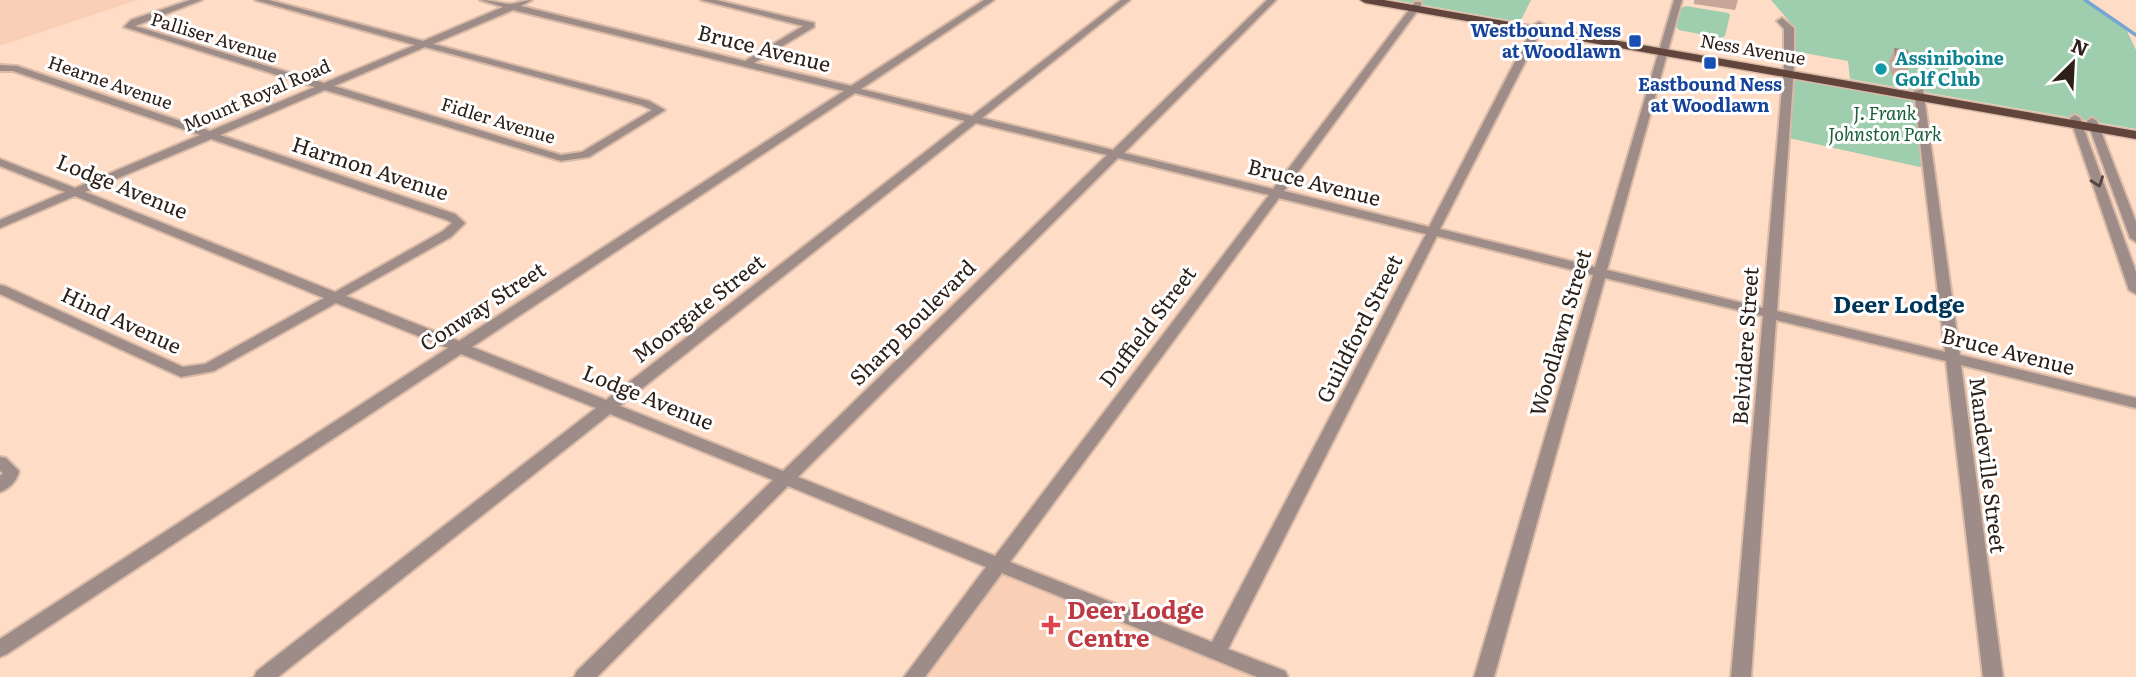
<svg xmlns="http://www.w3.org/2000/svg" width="2136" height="677" viewBox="0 0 2136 677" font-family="Literata,serif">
	<rect width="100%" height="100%" fill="#ffdcc6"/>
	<g fill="#f9cfb6">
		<path d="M 0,0 L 138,0 L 0,46 Z"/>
		<path d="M 998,564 L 1278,677 L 914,677 Z"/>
	</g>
	<g fill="#9fceaf">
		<path d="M 1395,0 L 1531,0 L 1520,22 Z"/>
		<path d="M 1771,0 L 2085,0 L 2125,27 L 2136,50 L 2136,129 L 1850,79 L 1848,61 L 1788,50 L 1789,28 L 1782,21 L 1789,21 Z"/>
		<path d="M 1686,6 L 1728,13 L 1730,15 L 1725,36 L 1720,38 L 1679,30 L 1675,25 L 1681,8 Z"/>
		<path d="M 1788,74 L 1920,97 L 1929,169 L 1784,137 Z"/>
	</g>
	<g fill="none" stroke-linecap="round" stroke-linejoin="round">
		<path stroke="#75a5d2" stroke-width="3.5" d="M 2085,0 L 2136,35"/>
		<g stroke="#d9baa7" stroke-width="4">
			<g id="minor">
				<path d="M 190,0 L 202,0 L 135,26 L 324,83 L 415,45 L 255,0 L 269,0 L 423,41 L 503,7 L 480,0 C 490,0 499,3 509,4 C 516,4 524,0 532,0 L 521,6 L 745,61 L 803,26 L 701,0 L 716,0 L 814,23 L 814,27 L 754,63 L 851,86 L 984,0 L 994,0 L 861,89 L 972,116 L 1121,0 L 1130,0 L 982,118 L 1113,150 L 1267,0 L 1276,0 L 1124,153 L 1273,189 L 1415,2 L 1421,2 L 1421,6 L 1284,191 L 1429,227 L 1534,25 L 1539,22 L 1544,25 L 1440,229 L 1595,267 L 1674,0 L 1682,0 L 1607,270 L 1763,308 L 1784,66 L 1784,29 L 1777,21 L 1782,18 L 1794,28 L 1794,66 L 1777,311 L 1945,352 L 1914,91 L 1923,89 L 1960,355 L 2136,398 L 2136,408 L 1961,365 L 2003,677 L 1983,677 L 1946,361 L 1776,320 L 1751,677 L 1731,677 L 1763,316 L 1605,278 L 1494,677 L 1474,677 L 1593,275 L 1437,236 L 1228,649 L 1285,671 L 1288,677 L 1257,677 L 1002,573 L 925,677 L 904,677 L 986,567 L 788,486 L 597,677 L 574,677 L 577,671 L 773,480 L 610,414 L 278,677 L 254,677 L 257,671 L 596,408 L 461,354 L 7,654 L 0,657 L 0,639 L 448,348 L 336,303 L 214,371 L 181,377 L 0,294 L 0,285 L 5,286 L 183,367 L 205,364 L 324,298 L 75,196 L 0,228 L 0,220 L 65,192 L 0,166 L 0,159 L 75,188 L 200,135 L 13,71 L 0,71 L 0,65 L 17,66 L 210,131 L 315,87 L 124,27 L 131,20 ZM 513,10 L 844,91 L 459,341 L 346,296 L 451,237 L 465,223 L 455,214 L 220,135 L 325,90 L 561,161 L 589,157 L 665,110 L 649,101 L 433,44 ZM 425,47 L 641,105 L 652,110 L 582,152 L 561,155 L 334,86 ZM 855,93 L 965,121 L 606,400 L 472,347 ZM 976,123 L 1107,155 L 783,471 L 620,406 ZM 211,139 L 447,220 L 452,223 L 443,231 L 335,292 L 85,192 ZM 1118,158 L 1269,195 L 995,556 L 798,477 ZM 1279,198 L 1426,234 L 1212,642 L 1010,562 Z"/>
				<path d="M 2075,115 L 2080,118 L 2136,272 L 2136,294 L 2129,290 L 2070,118 Z"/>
				<path d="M 2092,118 L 2097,121 L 2136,222 L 2136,242 L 2130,238 L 2087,121 Z"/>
				<path d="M 0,457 L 6,458 L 19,471 C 17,481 9,489 0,492 L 0,476 L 3,473 L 0,471 Z"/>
			</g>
		</g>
		<g stroke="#d9baa7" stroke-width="3">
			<path id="major" d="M 1360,0 L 1384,0 L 2136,131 L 2136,139 L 1365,3 Z"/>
		</g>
		<use href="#minor" fill="#9d8c87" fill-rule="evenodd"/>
		<use href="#major" fill="#61453d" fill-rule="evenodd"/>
	</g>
	<g fill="#c7a599">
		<path d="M 1694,0 L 1738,0 L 1735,10 L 1694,4 Z"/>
		<path d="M 1895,49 L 1910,66 L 1904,78 L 1892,76 L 1889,61 Z"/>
	</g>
	<path fill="#e7c0b2" stroke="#a2867d" stroke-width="2" d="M 1895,49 L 1907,51 L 1910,66 L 1898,64 Z"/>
	<defs><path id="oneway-chevron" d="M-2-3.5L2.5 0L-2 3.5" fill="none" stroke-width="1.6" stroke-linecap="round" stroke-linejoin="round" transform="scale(1.75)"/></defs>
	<use stroke="#54463f" href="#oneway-chevron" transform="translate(2098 182) rotate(70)"/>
	<g fill="#1a4fb4" stroke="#fff" stroke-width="2.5">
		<rect x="1628" y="34" width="14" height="14" rx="3.5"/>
		<rect x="1703" y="56" width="14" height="14" rx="3.5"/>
	</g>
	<circle fill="#0f9aa8" stroke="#fff" stroke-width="2.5" cx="1881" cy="69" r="7"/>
	<path fill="#e0444e" stroke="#fff" stroke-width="2.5" d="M1047.5 614.5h7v7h7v7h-7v7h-7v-7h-7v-7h7z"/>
	<g text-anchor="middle" stroke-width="6" stroke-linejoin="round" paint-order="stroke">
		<g font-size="18" font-weight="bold" fill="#164399" stroke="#fff" text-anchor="end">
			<text x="1621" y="37">Westbound Ness<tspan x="1621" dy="21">at Woodlawn</tspan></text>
			<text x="1710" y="91" text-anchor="middle">Eastbound Ness<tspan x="1710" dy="21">at Woodlawn</tspan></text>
		</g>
		<g font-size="18" fill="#2d2018" stroke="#fff">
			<text transform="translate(214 38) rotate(17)" y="6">Palliser Avenue</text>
			<text transform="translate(1753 50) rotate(10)" y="6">Ness Avenue</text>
			<text transform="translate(110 83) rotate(19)" y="6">Hearne Avenue</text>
			<text transform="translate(257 96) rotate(-23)" y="6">Mount Royal Road</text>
			<text transform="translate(498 121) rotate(17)" y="6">Fidler Avenue</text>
		</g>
		<g font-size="18" font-weight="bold" fill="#0d838f" stroke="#fff" text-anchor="start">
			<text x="1895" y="65">Assiniboine<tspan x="1895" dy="21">Golf Club</tspan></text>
		</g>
		<g font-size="18" font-style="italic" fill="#185e39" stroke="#fff">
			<text x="1885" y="120">J. Frank<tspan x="1885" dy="21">Johnston Park</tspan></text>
		</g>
		<g font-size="21" fill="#2d2018" stroke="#fff">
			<text transform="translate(764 49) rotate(14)" y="7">Bruce Avenue</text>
			<text transform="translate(370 169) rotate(18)" y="7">Harmon Avenue</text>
			<text transform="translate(1314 183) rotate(14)" y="7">Bruce Avenue</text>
			<text transform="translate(122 187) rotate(22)" y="7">Lodge Avenue</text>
			<text transform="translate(483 307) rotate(-33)" y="7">Conway Street</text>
			<text transform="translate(699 309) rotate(-38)" y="7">Moorgate Street</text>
			<text transform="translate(121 321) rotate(25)" y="7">Hind Avenue</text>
			<text transform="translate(913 323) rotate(-45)" y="7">Sharp Boulevard</text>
			<text transform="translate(1148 327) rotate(-53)" y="7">Duffield Street</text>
			<text transform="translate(1360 329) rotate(-63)" y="7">Guildford Street</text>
			<text transform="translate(1561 333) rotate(-74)" y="7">Woodlawn Street</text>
			<text transform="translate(1746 346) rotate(-86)" y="7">Belvidere Street</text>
			<text transform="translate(2008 352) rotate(14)" y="7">Bruce Avenue</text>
			<text transform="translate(648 398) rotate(22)" y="7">Lodge Avenue</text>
			<text transform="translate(1987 465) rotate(83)" y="7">Mandeville Street</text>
		</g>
		<g font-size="23" font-weight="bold" fill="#003558" stroke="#fff">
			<text x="1899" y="313">Deer Lodge</text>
		</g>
		<g font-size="24" font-weight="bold" fill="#be3a42" stroke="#fff" text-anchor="start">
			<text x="1067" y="619">Deer Lodge<tspan x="1067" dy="28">Centre</tspan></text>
		</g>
	</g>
	<g transform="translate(2073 63) rotate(24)" stroke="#ffffff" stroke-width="5" paint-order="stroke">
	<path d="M0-5L12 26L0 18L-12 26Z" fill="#2d2018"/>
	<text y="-10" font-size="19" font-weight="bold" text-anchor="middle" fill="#2d2018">N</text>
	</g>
</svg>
